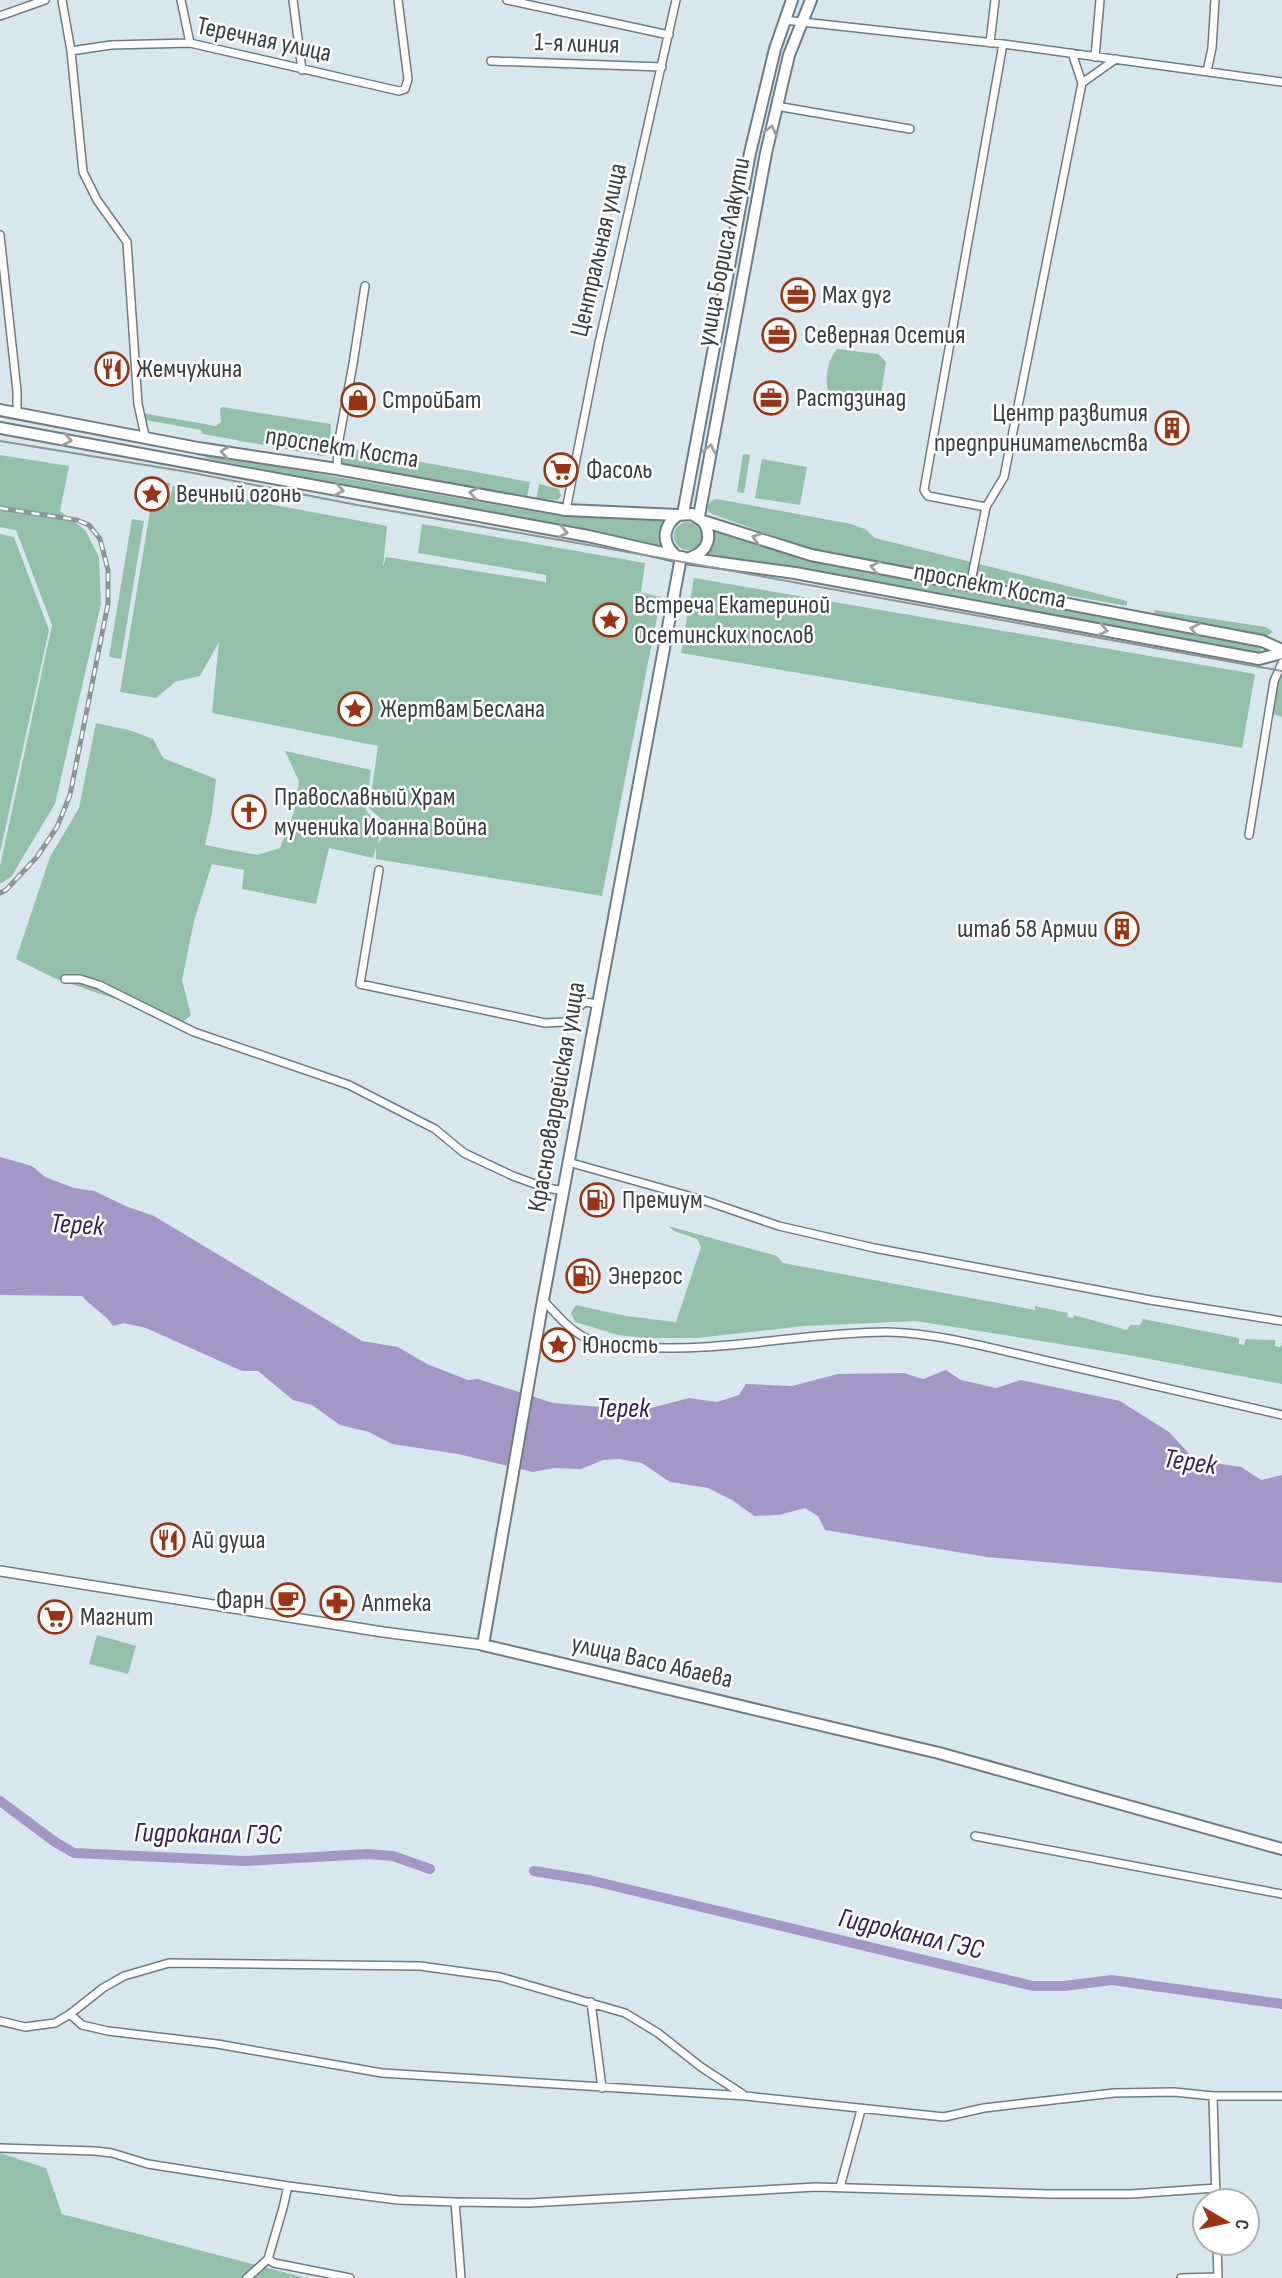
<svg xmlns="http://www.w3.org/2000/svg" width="1282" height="2278" viewBox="0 0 1282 2278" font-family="'Sofia Sans Condensed',sans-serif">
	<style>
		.green { fill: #93c0aa }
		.water { fill: #a397c5 }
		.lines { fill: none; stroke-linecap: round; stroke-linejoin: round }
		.canal { stroke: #a397c5; stroke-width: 10 }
		.minor-casing { stroke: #6e7b82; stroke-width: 10 }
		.tertiary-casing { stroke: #6e7b82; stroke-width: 12 }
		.secondary-casing { stroke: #6e7b82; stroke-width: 14 }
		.primary-casing { stroke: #6e7b82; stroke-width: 14 }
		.minor { stroke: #fff; stroke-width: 7 }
		.tertiary { stroke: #fff; stroke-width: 9 }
		.secondary { stroke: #fff; stroke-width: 10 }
		.primary { stroke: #fff; stroke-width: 10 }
		.tram { stroke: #8a9499; stroke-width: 2 }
		.rail-casing { stroke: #8a9499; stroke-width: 5 }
		.rail { stroke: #fff; stroke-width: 2.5; stroke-dasharray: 8; stroke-linecap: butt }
		.oneway { stroke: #9c9ea0 }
		.labels { text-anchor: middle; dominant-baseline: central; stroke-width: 5; stroke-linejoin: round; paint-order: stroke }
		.street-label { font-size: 26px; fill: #383d40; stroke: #fff }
		.poi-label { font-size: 26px; fill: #383d40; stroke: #fff; text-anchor: start }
		.water-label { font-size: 28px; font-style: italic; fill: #352059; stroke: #fff }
	</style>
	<rect width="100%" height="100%" fill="#d8e7ee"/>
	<path class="green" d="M837,349L878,354L886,362L880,401L828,392C825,378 827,361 837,349Z
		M222,407L331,424L329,455L323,456L203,434L201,430L145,420L143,417L144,413L148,414L216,426L221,422L220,409Z
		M346,448L530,482L527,498L344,466L340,464L341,449Z
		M206,454L565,517L668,519L661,538L663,547L205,458Z
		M743,454L750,455L744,493L737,492Z
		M0,455L69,466L60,511L85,530L99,557L101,604L55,804L11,877L0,884V866L52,625L16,530L0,527Z
		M762,459L807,467L800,505L755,498Z
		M143,479L170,483L166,510L173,486L387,526L383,567L386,557L546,582V575L418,553L422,524L645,563L641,592L629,590L661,597L602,896L376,859V848L373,858L329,848L316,904L242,889L244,870L212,864L194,921L182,980L191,1015L183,1022L54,978L16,959L50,857L79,808L96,723L129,730L153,739L163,758L216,779L212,813L205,845L257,855L280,848L294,812L299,781L285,751L371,770L366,810L382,830L377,845L390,827L369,808L378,746L212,713L219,642L200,676L175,682L156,698L120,692L150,511L163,509L139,505Z
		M539,484L559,489L561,496L558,500L536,499Z
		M717,499L851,524L865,529L875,538L1127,601V606L813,550L712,514L708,511V505L712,500Z
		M132,519L144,521L121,659L109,657Z
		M674 536a14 14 0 1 1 28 0a14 14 0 1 1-28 0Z
		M711,528L797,556L1261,647L1260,655L797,568L706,554L713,543Z
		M0,534L14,537L49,630L0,853Z
		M694,578L1255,674L1242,748L681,653Z
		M1154,610L1266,627L1273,632L1267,636L1155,615Z
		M1282,670V717L1273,714L1276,684Z
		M668,1226L777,1256L783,1263L1035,1310V1306L1068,1313L1067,1317L1073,1318L1074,1315L1127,1330L1130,1325H1140L1143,1319L1239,1338V1344L1244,1345L1246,1339L1275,1340V1346L1280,1347L1282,1343V1384L1128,1355L916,1321L805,1326L698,1338H645L618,1335L575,1322L571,1313L576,1305L626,1316L676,1322L701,1247L697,1239L674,1231Z
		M97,1635L136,1646L128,1674L89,1664Z
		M0,2153L46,2168L62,2214L306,2278H0Z"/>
	<path class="water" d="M0,1157L32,1166L45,1177L74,1188L94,1191L128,1207L154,1216L362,1341L398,1347L427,1364L468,1380L478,1379L553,1403L625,1409L651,1408L689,1398L717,1402L739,1395L746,1384L792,1386L838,1374L904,1373L923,1379L946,1370L961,1380L996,1388L1021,1380L1120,1401L1169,1432L1195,1460L1241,1467L1261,1480L1282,1475V1583L987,1557L825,1530L818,1516L805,1508L779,1515L754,1516L732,1500L708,1488L670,1482L642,1463L619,1459L603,1460L581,1469L554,1468L533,1472L458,1454L392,1444L369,1432L340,1425L312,1405L293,1400L258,1371H242L146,1328L124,1323L113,1326C108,1316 90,1306 82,1296L0,1295Z"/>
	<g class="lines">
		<path class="canal" d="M0,1801L55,1842L74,1853L245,1861L367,1854L393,1856L430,1869
			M534,1871L589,1880L1033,1986H1064L1112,1980L1282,2004"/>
		<defs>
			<path id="minor" d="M62,0L71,51L83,172L97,200L127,242L138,404L145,436
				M181,0L190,43
				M293,0L302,70
				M507,0L669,35
				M0,16L45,0
				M784,20L1003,44L1282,82
				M990,43L995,0
				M71,51L111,45L190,43L399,91L405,89L408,79L398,0
				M1095,57L1100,0
				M491,61L662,67
				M1207,71L1212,48L1215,0
				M1082,83L1116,59
				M776,106L910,129
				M0,235L17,391V413
				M337,469L338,445L353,364L365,286
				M986,507L928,496L924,490L1003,44
				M566,510L599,343L676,0
				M970,586L986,507L1004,477L1082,83L1072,53
				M1249,835L1274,681L1282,663
				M379,870L360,984L545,1023L565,1022L572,1012L585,1002L597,1004
				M65,979H80L99,985L194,1032L349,1085L435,1129L464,1153L513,1176L543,1187L563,1191
				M568,1162L703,1200L779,1226L874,1248L1150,1300L1282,1321
				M543,1300C555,1313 567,1327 582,1336C598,1345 621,1346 639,1347C722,1353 804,1332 887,1332C938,1333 990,1348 1039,1359C1120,1377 1201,1396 1282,1415
				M975,1836L1282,1894
				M591,2002L602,2088
				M70,2014L82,2025L108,2031L217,2044L382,2073L746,2096L944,2117L984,2108L1114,2093L1174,2092L1213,2096H1282
				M0,2021L25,2027L55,2023L70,2014L103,1988L124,1976L169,1963L420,1966L500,1977L625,2013L658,2033L701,2067L744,2095
				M1213,2096L1216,2201
				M0,2148L95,2151L112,2153L148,2164L288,2186L398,2200L455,2202L529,2203L816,2187L1050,2194H1131L1216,2188
				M840,2187L861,2110
				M455,2202L461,2278
				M1217,2243L1218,2278
				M268,2259L274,2263L350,2278
				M247,2278L268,2259L283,2208L288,2186
				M1181,2278L1218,2277"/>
			<path id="tertiary" d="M0,1571L383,1632L483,1645"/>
			<path id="secondary" d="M681,557L543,1300L483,1645L939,1753L1282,1849"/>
			<path id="primary" d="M0,410L198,448L337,469L566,510L678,515
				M0,428L588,536L685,558L795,573L1259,659L1282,653
				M683,514L750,153L775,49L792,0
				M699,516L766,153L789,55L811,0
				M675,555C661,542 663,526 678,515L692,514L703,521L811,555L1262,641L1282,650
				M692,557C708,551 713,536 703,521"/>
		</defs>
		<use href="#minor" class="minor-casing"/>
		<use href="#tertiary" class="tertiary-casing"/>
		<use href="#secondary" class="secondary-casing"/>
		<use href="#primary" class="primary-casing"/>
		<use href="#minor" class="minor"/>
		<use href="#tertiary" class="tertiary"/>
		<use href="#secondary" class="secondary"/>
		<use href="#primary" class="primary"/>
		<path class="tram" d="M0,441L188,472L357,505L589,545L1282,671"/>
		<defs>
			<path id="rail" d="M0,508L77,520L89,525L100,539L108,570V604L70,795L57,827L37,857L6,890L0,893"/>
		</defs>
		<use href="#rail" class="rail-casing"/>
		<use href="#rail" class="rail"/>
	</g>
	<defs><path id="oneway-chevron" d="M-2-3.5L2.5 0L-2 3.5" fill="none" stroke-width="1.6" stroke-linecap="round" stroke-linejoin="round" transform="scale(1.75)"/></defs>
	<g class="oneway">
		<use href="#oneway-chevron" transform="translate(771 130) rotate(-77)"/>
		<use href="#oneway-chevron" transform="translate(67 440) rotate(10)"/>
		<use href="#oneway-chevron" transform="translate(710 449) rotate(-79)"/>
		<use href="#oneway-chevron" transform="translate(225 452) rotate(-171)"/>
		<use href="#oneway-chevron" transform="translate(339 490) rotate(10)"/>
		<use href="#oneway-chevron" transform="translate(474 493) rotate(-170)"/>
		<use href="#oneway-chevron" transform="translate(563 532) rotate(10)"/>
		<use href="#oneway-chevron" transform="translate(757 538) rotate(-162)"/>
		<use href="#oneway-chevron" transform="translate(875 567) rotate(-169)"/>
		<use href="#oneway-chevron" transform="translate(1195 629) rotate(-169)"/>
		<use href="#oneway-chevron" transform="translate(1103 630) rotate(11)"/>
	</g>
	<defs>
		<symbol id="office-ring" viewBox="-11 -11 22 22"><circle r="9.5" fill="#fff" stroke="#9b3412" stroke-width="1.5"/><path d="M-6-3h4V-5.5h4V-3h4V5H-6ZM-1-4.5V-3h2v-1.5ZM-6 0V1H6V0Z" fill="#9b3412"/></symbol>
		<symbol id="restaurant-ring" viewBox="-11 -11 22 22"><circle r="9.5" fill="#fff" stroke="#9b3412" stroke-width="1.5"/><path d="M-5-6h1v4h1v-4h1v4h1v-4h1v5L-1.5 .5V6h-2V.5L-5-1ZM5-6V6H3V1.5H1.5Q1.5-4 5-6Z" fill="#9b3412"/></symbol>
		<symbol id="shop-ring" viewBox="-11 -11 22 22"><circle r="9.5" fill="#fff" stroke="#9b3412" stroke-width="1.5"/><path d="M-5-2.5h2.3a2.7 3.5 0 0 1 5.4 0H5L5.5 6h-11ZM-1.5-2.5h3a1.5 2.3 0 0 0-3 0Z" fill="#9b3412"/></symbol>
		<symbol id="building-ring" viewBox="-11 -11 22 22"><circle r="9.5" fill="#fff" stroke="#9b3412" stroke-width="1.5"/><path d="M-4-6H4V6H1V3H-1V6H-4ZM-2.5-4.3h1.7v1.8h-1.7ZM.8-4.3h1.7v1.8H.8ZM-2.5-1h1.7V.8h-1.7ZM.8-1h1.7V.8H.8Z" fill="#9b3412"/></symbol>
		<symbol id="supermarket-ring" viewBox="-11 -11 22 22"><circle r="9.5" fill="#fff" stroke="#9b3412" stroke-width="1.5"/><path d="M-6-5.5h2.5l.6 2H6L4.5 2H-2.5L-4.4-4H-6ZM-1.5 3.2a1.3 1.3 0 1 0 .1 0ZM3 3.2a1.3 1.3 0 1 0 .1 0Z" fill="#9b3412"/></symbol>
		<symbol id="sight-ring" viewBox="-11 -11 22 22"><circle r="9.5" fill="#fff" stroke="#9b3412" stroke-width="1.5"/><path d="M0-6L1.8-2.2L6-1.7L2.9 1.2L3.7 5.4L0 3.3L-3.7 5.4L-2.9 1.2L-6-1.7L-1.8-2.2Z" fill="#9b3412"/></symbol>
		<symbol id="church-ring" viewBox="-11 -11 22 22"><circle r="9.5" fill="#fff" stroke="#9b3412" stroke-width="1.5"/><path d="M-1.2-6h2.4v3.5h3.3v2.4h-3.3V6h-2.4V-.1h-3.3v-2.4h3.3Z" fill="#9b3412"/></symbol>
		<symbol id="fuel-ring" viewBox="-11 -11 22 22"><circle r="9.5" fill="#fff" stroke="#9b3412" stroke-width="1.5"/><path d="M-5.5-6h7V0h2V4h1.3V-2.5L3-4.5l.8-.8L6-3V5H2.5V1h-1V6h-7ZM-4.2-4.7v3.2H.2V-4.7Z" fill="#9b3412"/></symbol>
		<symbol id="cafe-ring" viewBox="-11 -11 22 22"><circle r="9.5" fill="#fff" stroke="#9b3412" stroke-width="1.5"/><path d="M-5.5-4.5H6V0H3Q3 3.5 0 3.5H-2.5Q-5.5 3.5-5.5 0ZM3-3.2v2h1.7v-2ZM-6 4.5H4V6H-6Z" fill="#9b3412"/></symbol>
		<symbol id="pharmacy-ring" viewBox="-11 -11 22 22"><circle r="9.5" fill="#fff" stroke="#9b3412" stroke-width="1.5"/><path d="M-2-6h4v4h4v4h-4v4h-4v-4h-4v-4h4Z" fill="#9b3412"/></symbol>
	</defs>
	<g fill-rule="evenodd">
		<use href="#office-ring" x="779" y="276" width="38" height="38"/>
		<use href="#office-ring" x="760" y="316" width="38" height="38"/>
		<use href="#restaurant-ring" x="93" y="350" width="38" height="38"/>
		<use href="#office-ring" x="752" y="379" width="38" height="38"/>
		<use href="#shop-ring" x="339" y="381" width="38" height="38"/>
		<use href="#building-ring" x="1153" y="409" width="38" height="38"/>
		<use href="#supermarket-ring" x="542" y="451" width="38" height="38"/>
		<use href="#sight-ring" x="133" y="475" width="38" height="38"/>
		<use href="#sight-ring" x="591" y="601" width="38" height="38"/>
		<use href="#sight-ring" x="336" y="690" width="38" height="38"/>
		<use href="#church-ring" x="230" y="793" width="38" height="38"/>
		<use href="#building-ring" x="1103" y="910" width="38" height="38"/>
		<use href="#fuel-ring" x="578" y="1181" width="38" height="38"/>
		<use href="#fuel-ring" x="564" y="1257" width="38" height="38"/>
		<use href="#sight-ring" x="539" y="1326" width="38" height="38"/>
		<use href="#restaurant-ring" x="149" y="1521" width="38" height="38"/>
		<use href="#cafe-ring" x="269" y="1581" width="38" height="38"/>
		<use href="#pharmacy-ring" x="318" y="1584" width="38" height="38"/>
		<use href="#supermarket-ring" x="36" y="1598" width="38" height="38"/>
	</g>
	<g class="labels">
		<g class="street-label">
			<text transform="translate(264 40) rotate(12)">Теречная улица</text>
			<text transform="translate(577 44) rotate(2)">1-я линия</text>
			<text transform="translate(599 250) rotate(-77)">Центральная улица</text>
			<text transform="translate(724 252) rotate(-79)">улица Бориса Лакути</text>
			<text transform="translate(342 448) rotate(9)">проспект Коста</text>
			<text transform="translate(990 586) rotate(11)">проспект Коста</text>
			<text transform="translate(557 1097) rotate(-80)">Красногвардейская улица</text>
			<text transform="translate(652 1662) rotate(13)">улица Васо Абаева</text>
		</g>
		<g class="poi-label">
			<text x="822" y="295">Мах дуг</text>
			<text x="804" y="335">Северная Осетия</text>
			<text x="136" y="369">Жемчужина</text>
			<text x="796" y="398">Растдзинад</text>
			<text x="382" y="400">СтройБат</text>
			<text x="1148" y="413" text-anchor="end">Центр развития<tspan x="1148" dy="30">предпринимательства</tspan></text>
			<text x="586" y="470">Фасоль</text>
			<text x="176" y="494">Вечный огонь</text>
			<text x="634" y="605">Встреча Екатериной<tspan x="634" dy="30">Осетинских послов</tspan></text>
			<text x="380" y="709">Жертвам Беслана</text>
			<text x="274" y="797">Православный Храм<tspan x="274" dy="30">мученика Иоанна Война</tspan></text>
			<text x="1098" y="929" text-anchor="end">штаб 58 Армии</text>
			<text x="622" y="1200">Премиум</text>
			<text x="608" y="1276">Энергос</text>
			<text x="582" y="1345">Юность</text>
			<text x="192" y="1540">Ай душа</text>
			<text x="264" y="1600" text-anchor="end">Фарн</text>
			<text x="362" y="1603">Аптека</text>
			<text x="80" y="1617">Магнит</text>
		</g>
		<g class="water-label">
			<text transform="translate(77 1225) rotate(4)">Терек</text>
			<text x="623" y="1408">Терек</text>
			<text transform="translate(1190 1462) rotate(8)">Терек</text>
			<text transform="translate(208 1834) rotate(1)">Гидроканал ГЭС</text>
			<text transform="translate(911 1934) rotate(13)">Гидроканал ГЭС</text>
		</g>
	</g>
	<g transform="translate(1226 2222) rotate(99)"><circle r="33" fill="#ffffff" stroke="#afb1b3" stroke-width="2"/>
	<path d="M0-5L12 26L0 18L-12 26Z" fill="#9b3412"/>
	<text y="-10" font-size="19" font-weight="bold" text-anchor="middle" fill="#383d40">С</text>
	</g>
</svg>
